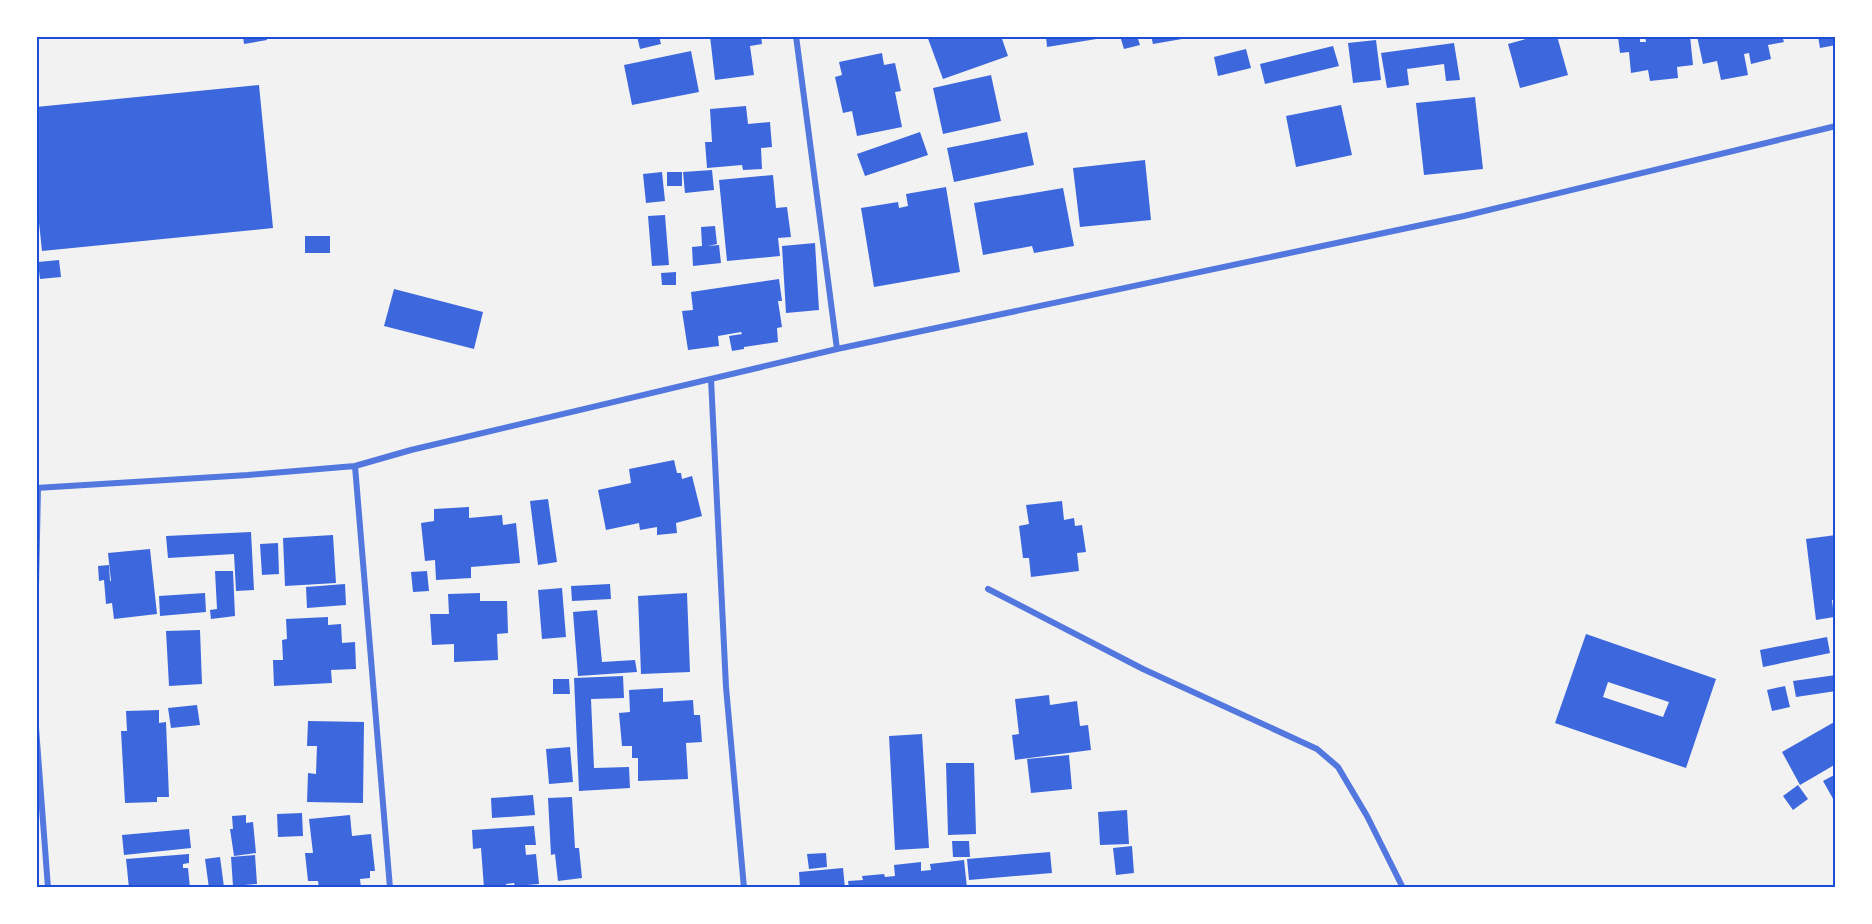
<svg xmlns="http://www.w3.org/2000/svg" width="1872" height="924" viewBox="0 0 1872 924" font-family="'Space Grotesk',sans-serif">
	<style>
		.building { fill: #3d67dc; fill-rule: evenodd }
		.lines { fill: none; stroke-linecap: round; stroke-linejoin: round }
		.minor { stroke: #5277de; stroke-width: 6 }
		.neatline { fill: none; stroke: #1d4ed8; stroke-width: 2 }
	</style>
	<rect width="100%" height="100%" fill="#f2f2f2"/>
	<path class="building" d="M243,36H266L267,40L244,44Z
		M637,36H659L661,44L640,49Z
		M710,36H761L762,44L750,46L754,75L715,80Z
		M927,36H1001L1008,56L943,79Z
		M1046,36H1109V37L1047,47Z
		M1120,36H1137L1140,45L1124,49Z
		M1151,36H1182V39L1153,44Z
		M1537,36H1557L1568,75L1520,88L1508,44Z
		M1623,36H1640V42H1646L1645,36H1690L1693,65L1677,67L1678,78L1650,81L1648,70L1631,73L1629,52L1620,53L1618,37Z
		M1697,36H1782L1784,42L1768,45L1771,59L1751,64L1749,53L1744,54L1748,75L1721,80L1717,61L1703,64Z
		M1818,36H1836V45L1820,48Z
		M1376,40L1381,80L1353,83L1348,43Z
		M1454,43L1460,80L1446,81L1444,64L1407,69L1409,85L1387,88L1381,53Z
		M1333,46L1339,66L1265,84L1260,64Z
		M1246,49L1251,68L1218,76L1214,57Z
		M691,51L699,92L632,105L624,65Z
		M882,53L884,65L895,63L901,91L895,92L902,127L857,136L852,111L843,113L835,77L842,75L839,62Z
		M991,75L1001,121L943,134L933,88Z
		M259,85L273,228L42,251L36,194V107Z
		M1475,97L1483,169L1424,175L1416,103Z
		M1341,105L1352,155L1296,167L1286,116Z
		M746,106L748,124L770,122L772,147L761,148L762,169L743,170L742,165L707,168L705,142H712L710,109Z
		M920,132L928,155L865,176L857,154Z
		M1027,132L1034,165L954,182L947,148Z
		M1145,160L1151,220L1080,227L1073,168Z
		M712,170L714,190L685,193L683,172Z
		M662,172L665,201L646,203L643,174Z
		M667,172H682V186H667Z
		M773,175L776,208L787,207L791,237L778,238L780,256L727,261L719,180Z
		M946,187L960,272L874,287L861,208L898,202L899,208L908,206L906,194Z
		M1063,188L1074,246L1034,253L1032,246L983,255L974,203Z
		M665,215L669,265L652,266L648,216Z
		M715,226L717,244L708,246L719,245L721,263L693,266L692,247L702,246L701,227Z
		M305,236H330V253H305Z
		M815,243L819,310L786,313L782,246Z
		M59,260L61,277L40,279L38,262Z
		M676,272V285H662L661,273Z
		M779,279L782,301H778L782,327L777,328L778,342L744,347V349L732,351L729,336L742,334L741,332L718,336L719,346L688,350L682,311L693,310L691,292Z
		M394,289L483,312L474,349L384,326Z
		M674,460L677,473H681L682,479L692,476L702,516L676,523L677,533L657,535V527L640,530L639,523L606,530L598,490L631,483L629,469Z
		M548,499L557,562L538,565L530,501Z
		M1062,501L1064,520L1074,518L1075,526L1082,525L1086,552L1077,553L1079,571L1031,577L1029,558H1023L1019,526L1029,524L1026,505Z
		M469,507V518L502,515L503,525L516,523L520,563L471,567V578L436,580L435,560L425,561L421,523L434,521V509Z
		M251,532L254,590L236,591L234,554L168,558L166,536Z
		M333,535L336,583L285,586L283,538Z
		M1836,535V599L1832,600L1834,617L1816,620L1806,539Z
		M278,543L279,574L262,575L260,544Z
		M150,549L157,614L114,619L112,603L106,604L104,580L99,581L98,566L109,565L110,581H111L108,553Z
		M215,571H233L235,616L211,619L210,610L217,609Z
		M427,571L429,591L413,592L411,572Z
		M345,584L346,605L307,608L306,587Z
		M610,584L611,599L572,601L571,586Z
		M562,588L566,637L542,639L538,590Z
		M205,593L206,612L160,616L159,596Z
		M480,593V601H507L508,633L497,634L498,660L454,662V644L432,645L430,614H449L448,594Z
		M687,593L690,672L641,674L638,596Z
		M597,610L602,662L635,660L637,672L578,676L573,612Z
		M328,617V625L341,624L342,643L355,642L356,669L331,670L332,683L274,686L273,660H283L282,640L287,639L286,619Z
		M200,630L202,684L169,686L166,631Z
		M1586,634L1716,679L1686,768L1555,723ZM1608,682L1669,702L1663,717L1603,697Z
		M1827,637L1830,653L1763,667L1760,650Z
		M1836,675V691L1796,697L1793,681Z
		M623,676L624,698L591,699L594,768L629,767L630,788L579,791L574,678Z
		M553,679H569L570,694H553Z
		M1785,686L1790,707L1772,711L1767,690Z
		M663,688V702L693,700L694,715H700L702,742L686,743L688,779L638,781V758H632V746H622L619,713L630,712L629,690Z
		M1049,695L1050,705L1077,701L1080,726L1088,725L1091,750L1015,760L1012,735L1019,734L1015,699Z
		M197,705L200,725L171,728L168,708Z
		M159,710V723L166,722L169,797H157V802L125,803L121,731H127L126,711Z
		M308,721L364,722L363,803L307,802L308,773L316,774L317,746H307Z
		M1836,721V764L1800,785L1782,752Z
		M922,734L929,848L895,850L889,736Z
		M570,747L573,782L549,784L546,749Z
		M1069,755L1072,789L1031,793L1027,759Z
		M946,763H974L976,834L948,835Z
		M1836,774V804L1823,781Z
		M1798,785L1808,799L1793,810L1783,796Z
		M533,795L535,815L492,818L491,798Z
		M572,797L575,848H579L582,878L558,881L555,854L551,855L548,798Z
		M1127,810L1129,844L1100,845L1098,812Z
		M302,813L303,836L278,837L277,814Z
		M246,815V823L253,822L256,853L234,856L230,829H233L232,816Z
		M350,815L352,836L371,834L375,871H370V878L360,879L361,888H319L318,881H308L305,853H313L309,819Z
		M534,826L536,845H525L526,855L536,854L539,884L515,886L514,883L506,884V887L484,888L481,848L473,849L472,830Z
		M189,829L191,848L124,855L122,835Z
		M952,841H969L970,857H953Z
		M1132,846L1134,873L1116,875L1113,848Z
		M1050,852L1052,873L969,880L967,859Z
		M826,853L827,867L809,869L807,854Z
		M189,854V863L183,864V868H188L190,888H129L126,859Z
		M255,855L257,884L233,886L231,857Z
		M220,857L224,887L209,888L205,859Z
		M964,860L967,888H849L848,881L863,880L862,876L884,874L885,877L895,876L894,865L921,862V871L931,870L930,864Z
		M843,868L845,888H800L799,872Z"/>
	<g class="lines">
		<path class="minor" d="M796,36L837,349
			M711,379L726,687L744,888
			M355,466L390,888
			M36,486L38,488L36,585
			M36,488L248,475L355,466L411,450L837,349L1464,216L1836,126
			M988,589L1143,669L1317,749L1338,767L1367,816L1403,888
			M36,728L48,888"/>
	</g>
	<rect width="1872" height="924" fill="none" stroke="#ffffff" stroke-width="75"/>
	<rect x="38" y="38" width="1796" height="848" class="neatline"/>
</svg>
